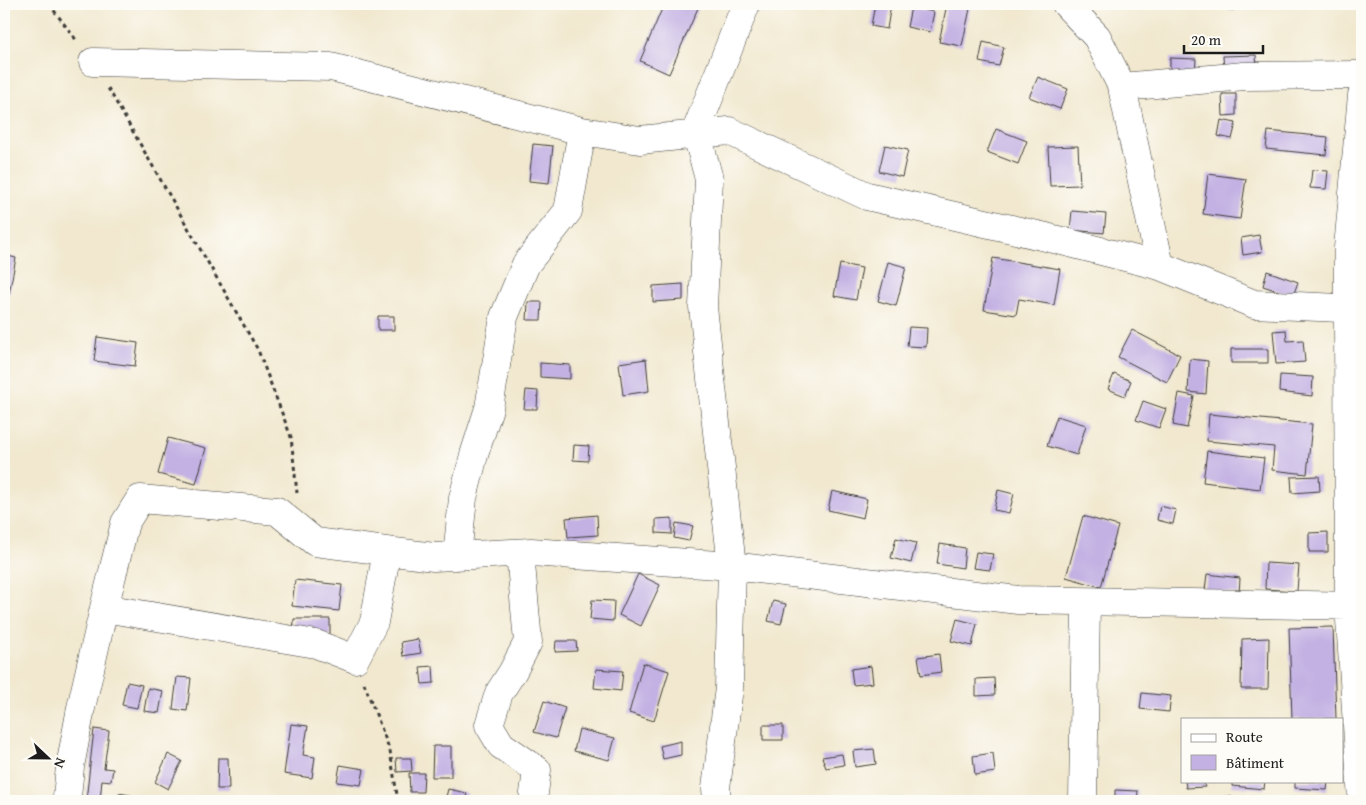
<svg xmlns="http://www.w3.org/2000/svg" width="1366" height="805" viewBox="0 0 1366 805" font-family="'Gentium Book Plus',serif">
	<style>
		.building { fill: #c3b1e3 }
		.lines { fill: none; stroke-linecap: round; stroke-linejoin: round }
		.minor-casing { stroke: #3c3b37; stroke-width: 29 }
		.path { stroke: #3c3b37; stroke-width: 3; stroke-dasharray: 4 4; stroke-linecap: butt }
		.minor { stroke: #fff; stroke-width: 28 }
	</style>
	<rect width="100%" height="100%" fill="#fdfcf7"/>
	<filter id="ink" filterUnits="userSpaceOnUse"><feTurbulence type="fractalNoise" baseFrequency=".02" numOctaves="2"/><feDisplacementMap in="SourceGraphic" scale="10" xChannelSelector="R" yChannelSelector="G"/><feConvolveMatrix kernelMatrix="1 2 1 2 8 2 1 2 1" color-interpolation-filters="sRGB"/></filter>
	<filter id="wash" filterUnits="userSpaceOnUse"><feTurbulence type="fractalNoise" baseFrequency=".0096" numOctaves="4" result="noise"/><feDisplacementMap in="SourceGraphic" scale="20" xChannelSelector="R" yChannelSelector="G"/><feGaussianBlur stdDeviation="1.12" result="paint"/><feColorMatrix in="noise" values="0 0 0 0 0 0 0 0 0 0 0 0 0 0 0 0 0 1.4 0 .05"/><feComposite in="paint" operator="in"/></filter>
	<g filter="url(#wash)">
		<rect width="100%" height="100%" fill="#f1e8cf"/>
		<g id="blocks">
			<path class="building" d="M664,4H688L698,8L669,74L640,61Z
				M875,4H891L887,29L871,26Z
				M947,4H971L962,46L939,42Z
				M1214,4H1235L1234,10L1213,8Z
				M911,7L934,12L930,32L907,27Z
				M983,42L1004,47L999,66L979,62Z
				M1256,55L1257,71L1224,72L1223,56Z
				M1170,58L1196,59L1195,74H1170Z
				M1038,77L1068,89L1060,109L1029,97Z
				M1222,94H1236V115L1223,116Z
				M1221,120L1236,123L1232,139L1218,136Z
				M996,129L1027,141L1018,164L987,152Z
				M1268,131L1328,137L1326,155L1266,149Z
				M533,144L553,146L549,183L529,181Z
				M885,145L908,150L902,177L879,171Z
				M1078,146L1080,185L1050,186L1048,147Z
				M1312,170L1328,171L1326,189L1310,188Z
				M1208,174L1246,179L1240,219L1203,214Z
				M1072,211L1106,214L1104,233L1070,230Z
				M1259,235L1262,252L1243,255L1241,238Z
				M4,255L16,258L9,294L4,293Z
				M993,258L1060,269L1054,305L1019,299L1016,315L984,310Z
				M888,262L906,267L896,306L878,301Z
				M840,264L862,268L856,300L834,296Z
				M1267,271L1298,282L1293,296L1263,286Z
				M683,284V300L653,302V286Z
				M528,302H542L541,320H527Z
				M378,316H394V330H378Z
				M909,327L927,328L926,347L907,346Z
				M1132,330L1180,355L1167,382L1118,357Z
				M1286,330L1287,341L1303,340L1305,362L1276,364L1273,331Z
				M97,337L138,343L135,366L94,361Z
				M1231,349H1268V363H1231Z
				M646,359L649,391L623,395L619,363Z
				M1190,359L1208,361L1206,394L1188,392Z
				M540,363L570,365V379L540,377Z
				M1114,374L1131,381L1125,396L1108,389Z
				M1280,375L1313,377L1312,396L1279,392Z
				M526,390L538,391L537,409H524Z
				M1179,393L1194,396L1187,428L1173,425Z
				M1143,401L1166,409L1159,428L1136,420Z
				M1209,414L1312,424L1307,474L1272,470L1274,447L1207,441Z
				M1057,416L1086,425L1077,455L1047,446Z
				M168,438L206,448L196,484L158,474Z
				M574,445L589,446L588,461L573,460Z
				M1207,451L1264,458L1260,489L1203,482Z
				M1319,476L1320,491L1292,493L1291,477Z
				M998,490L1014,494L1009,513L994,510Z
				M832,491L867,499L863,518L828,510Z
				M1160,506L1176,510L1173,524L1157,520Z
				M597,515L598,535L568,537L566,518Z
				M1083,516L1118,526L1101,587L1066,577Z
				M672,518V534L656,533V519Z
				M676,523L693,526L689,541L674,538Z
				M1328,532V552H1309V533Z
				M896,538L916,543L911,563L891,558Z
				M940,544L965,548L963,568L937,564Z
				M976,552L993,554L990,570L973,568Z
				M1266,563L1299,565L1297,591L1265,589Z
				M638,574L660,585L641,626L619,615Z
				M1207,574L1240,578L1239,594L1205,590Z
				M295,580L342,585L339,611L292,606Z
				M592,600L614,601L613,621L590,619Z
				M773,601L786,604L781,624L768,621Z
				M294,619H330V635H293Z
				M957,619L977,624L972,646L951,641Z
				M1333,627L1336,719H1292L1289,628Z
				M1269,638L1268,689H1241L1242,639Z
				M418,639L421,653L403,656L401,642Z
				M556,641H576L577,651L555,652Z
				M939,654L941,672L921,675L918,657Z
				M643,663L669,671L654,721L629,713Z
				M433,666L434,683L422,684L420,667Z
				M871,666L873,683L853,685L851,669Z
				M596,669L623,671L621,691L594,688Z
				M177,677L191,678L187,711L173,709Z
				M994,678L995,695L976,696V679Z
				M127,682L142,685L137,708L122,705Z
				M148,688L163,691L159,713L144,711Z
				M1142,693L1171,696L1169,712L1140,709Z
				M544,701L565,708L556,738L534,732Z
				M291,724L308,726L303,755L315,757L312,778L284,774Z
				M763,725H783V740H763Z
				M94,729L109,731L104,768L113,769L111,781L102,780L100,801H86Z
				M579,729L615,738L609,760L574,751Z
				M681,741V755L663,759L660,746Z
				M433,746H451V777H432Z
				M874,749L876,764L855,767L853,751Z
				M993,753L995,772L975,775L973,756Z
				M168,754L182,761L168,789L155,782Z
				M842,754L844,765L826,768L822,757Z
				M218,758H228L229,789H217Z
				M396,758H411L412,771L397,772Z
				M340,765L364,769L361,785L337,782Z
				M409,773H424L423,792H410Z
				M1185,781H1204L1205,787L1186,788Z
				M1232,781H1265L1264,789L1232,786Z
				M1295,781H1328L1327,790L1295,788Z
				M448,789L467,793L465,801H445Z
				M1115,790L1138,791L1137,801H1115Z
				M119,793L135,796L133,801H117Z
				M1231,796V801H1217V797Z"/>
		</g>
	</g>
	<g filter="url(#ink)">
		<use href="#blocks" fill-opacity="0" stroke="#3c3b37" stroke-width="1"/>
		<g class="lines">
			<defs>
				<path id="minor" d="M1066,4L1097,37L1122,87L1160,266L1254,304L1362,309
					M93,62L331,67L582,131L640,140L729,131L867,196L1046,237L1160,266
					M1122,87L1244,76L1362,75
					M1362,95L1348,248V309L1349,605L1362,800
					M520,553L528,642L513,671L499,693L489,725L501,745L537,770L533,801
					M457,556L463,498L474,455L489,408L504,317L526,264L568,211L582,131
					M104,608L316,644L355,659L374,622L387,551
					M67,801V797L70,767L81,708L104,608L125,523L140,499L277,511L315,542L434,557L531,552L732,566L1018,600L1362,606
					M717,801L716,788L729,688L732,566L703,307L709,179L696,131L746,4
					M1083,801L1086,602"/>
			</defs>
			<use href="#minor" class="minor-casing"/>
			<path class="path" d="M49,4L77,41
				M108,88L258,350L291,437L297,493
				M364,683L390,751L398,801"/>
			<use href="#minor" class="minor"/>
		</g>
	</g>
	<rect width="1366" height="805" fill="none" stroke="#fdfcf7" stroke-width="20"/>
	<rect x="1181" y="718" width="162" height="65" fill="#fdfcf7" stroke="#a3a29f"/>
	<rect x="1191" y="734" width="25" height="8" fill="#ffffff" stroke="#a3a29f"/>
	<text x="1226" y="742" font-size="15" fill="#1c1c1c">Route</text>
	<rect x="1191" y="755" width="25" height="15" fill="#c3b1e3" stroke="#a3a29f"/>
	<text x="1226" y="768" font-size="15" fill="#1c1c1c">Bâtiment</text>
	<g transform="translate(48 758) rotate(112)" stroke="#fdfcf7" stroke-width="4" paint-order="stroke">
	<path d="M0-4L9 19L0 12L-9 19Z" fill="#1c1c1c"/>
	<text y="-8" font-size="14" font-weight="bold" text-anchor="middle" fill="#1c1c1c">N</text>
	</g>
	<path d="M1184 45v8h79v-8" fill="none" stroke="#1c1c1c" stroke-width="2.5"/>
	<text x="1191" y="45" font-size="15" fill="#1c1c1c" stroke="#fdfcf7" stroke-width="4" paint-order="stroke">20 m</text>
</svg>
